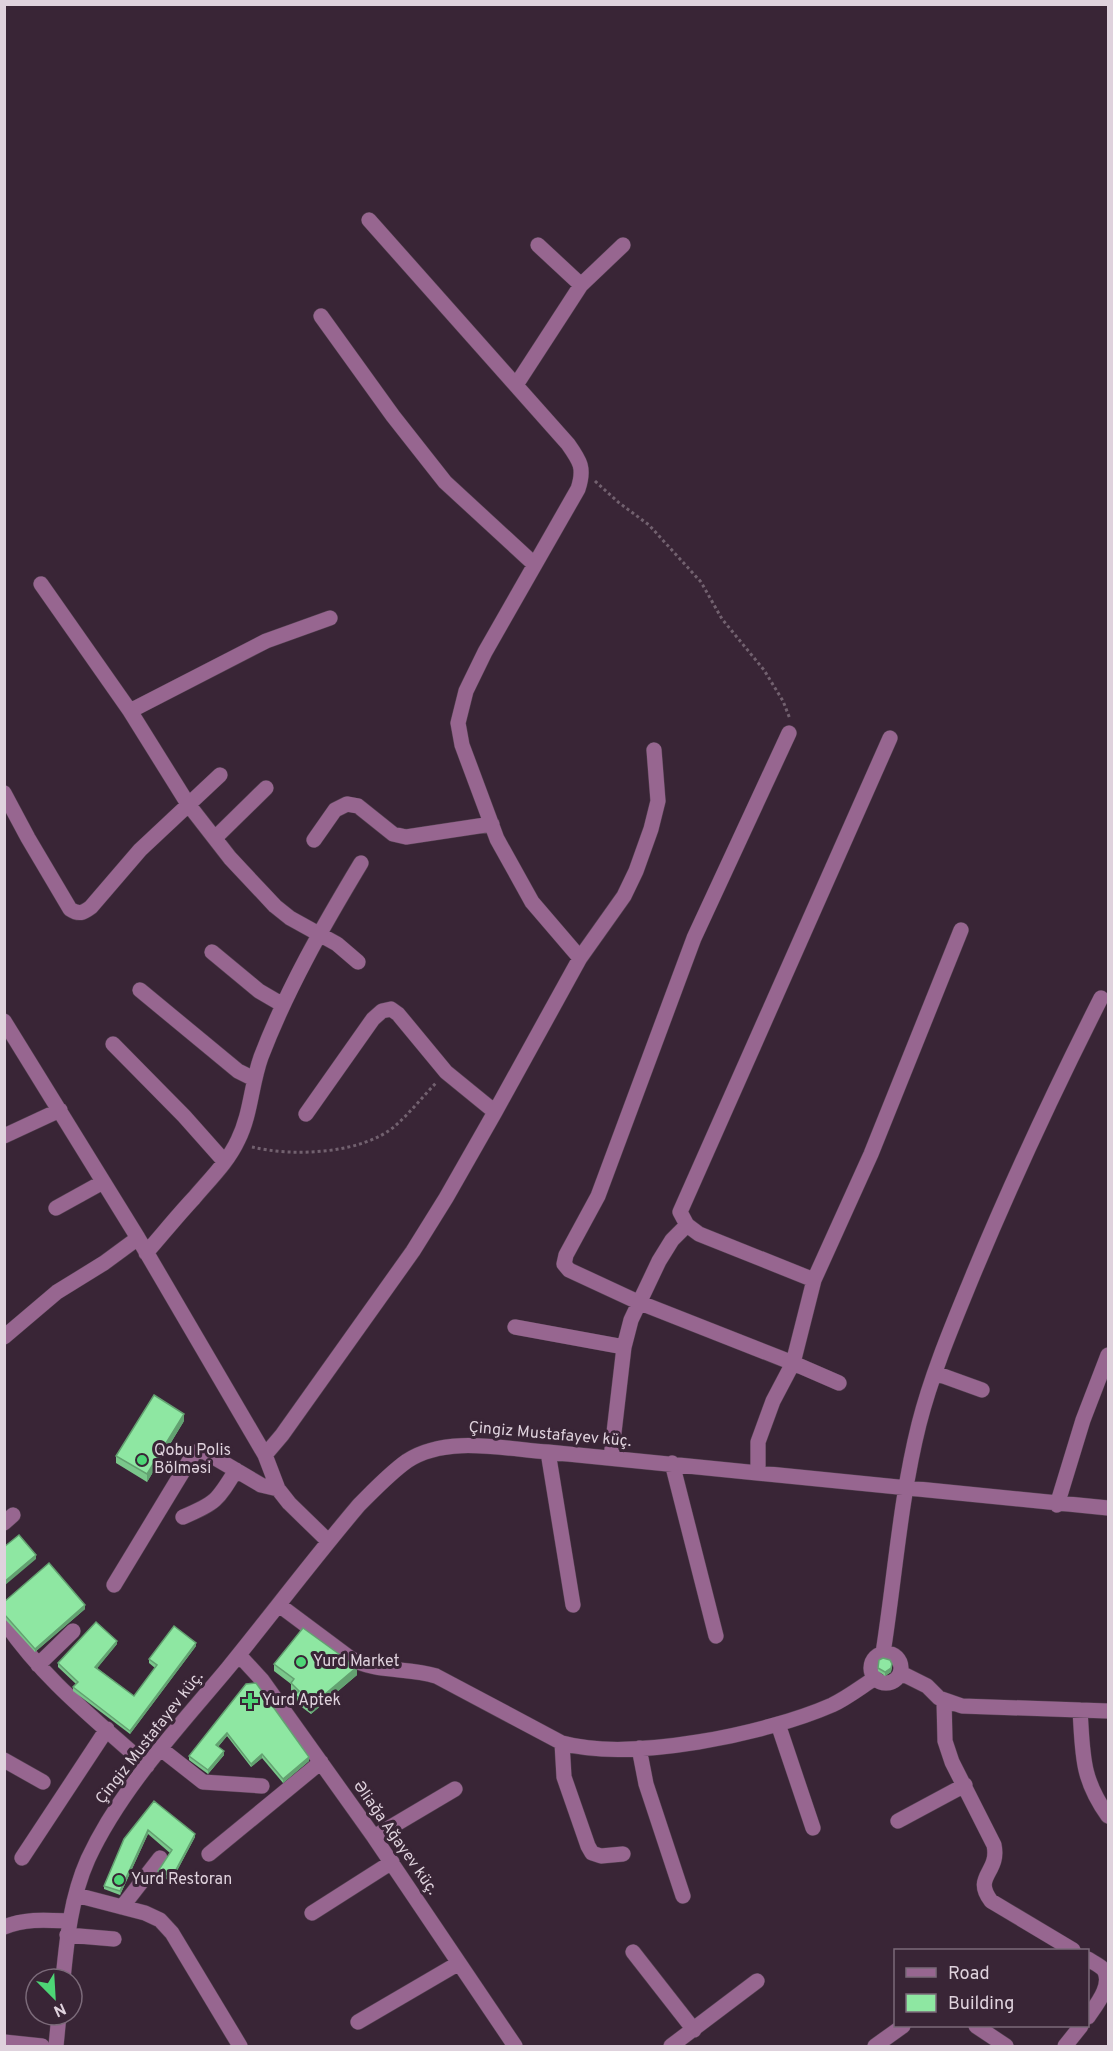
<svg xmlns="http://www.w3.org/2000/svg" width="1113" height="2051" viewBox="0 0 1113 2051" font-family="Overpass,sans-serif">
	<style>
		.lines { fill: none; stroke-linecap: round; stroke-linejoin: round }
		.minor-casing { stroke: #544151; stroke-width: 16 }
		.path { stroke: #72616f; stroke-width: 3; stroke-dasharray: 3 3; stroke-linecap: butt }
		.minor { stroke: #976690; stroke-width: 15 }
		.wall { fill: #7ac78b }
		.shaded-wall { fill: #63a271 }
		.building { fill: #8ee7a2; stroke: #63a271; stroke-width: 1.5 }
		.poi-dot { fill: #4dd676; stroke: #392536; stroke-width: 2 }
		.labels { text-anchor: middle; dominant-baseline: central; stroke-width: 6; stroke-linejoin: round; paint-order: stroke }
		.street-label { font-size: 16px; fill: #dfd2dd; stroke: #392536 }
		.poi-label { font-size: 16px; fill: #dfd2dd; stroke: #392536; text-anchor: start }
	</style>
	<rect width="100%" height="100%" fill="#392536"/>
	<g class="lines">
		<defs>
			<path id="minor" d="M369,220L568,444C580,461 585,468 578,489L485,652L466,691L458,723L462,745L497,839L532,902L580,958
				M538,245L581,285
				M321,316L393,416L445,482L534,564
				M516,385L581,285L623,245
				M41,584L130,711L188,804L230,858L275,906L290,918L337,944L358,962
				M130,711L266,641L330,618
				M789,733L694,938L598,1196L566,1255L564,1264L569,1270L638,1302L793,1363L839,1383
				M4,793L28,838L70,909C79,915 83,913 91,907L140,850L220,775
				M215,838L266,788
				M314,840L335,810L347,804L358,806L393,834L406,837L492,824
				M212,952L259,991L283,1005
				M140,990L238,1071L254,1079
				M4,1021L138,1238L265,1455L278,1489L289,1503L328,1541
				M113,1044L184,1116L224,1161
				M306,1114L373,1019L382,1011L391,1009L398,1014L446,1072L495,1112
				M4,1136L60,1110
				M56,1208L103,1182
				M687,1225L699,1234L814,1280
				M146,1253C162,1235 177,1216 194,1198C209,1180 228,1162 238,1140C251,1114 251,1085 261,1057C287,989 323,926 361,863
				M515,1327L624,1347
				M4,1337L57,1292L104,1263L138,1238
				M935,1373L982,1390
				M548,1452L573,1605
				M265,1455L282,1435L413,1251L446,1198L495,1112L580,958L624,896L636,871L651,829L658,801L654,750
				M611,1458L624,1347L631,1320L659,1261L672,1240L687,1225L680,1212L890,738
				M672,1463L716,1636
				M758,1472V1442L773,1401L793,1363L814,1280L871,1154L961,930
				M1057,1505L1083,1420L1108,1355
				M183,1517C216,1503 217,1501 236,1470
				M4,1523L13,1515
				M114,1585L194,1453L199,1451L205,1452L261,1485L278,1489
				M279,1605L350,1658C376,1673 407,1667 436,1676L562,1743C631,1762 766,1734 832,1705C847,1698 861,1687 875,1678
				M4,1621C44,1680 95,1719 147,1766
				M883,1653C895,1577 900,1500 919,1424C932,1373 953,1324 973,1275C1012,1181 1055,1089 1101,998
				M871 1668a15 15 0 1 1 30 0a15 15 0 1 1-30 0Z
				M239,1655L262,1680L374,1837L515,2046
				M38,1665L73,1631
				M901,1673L927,1686L939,1698L962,1706L1108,1711
				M944,1700L945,1741L952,1762L994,1845C1000,1873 972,1876 991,1901L1073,1950
				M1080,1710C1083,1755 1081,1778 1108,1816
				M778,1724L813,1828
				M562,1743L564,1777L588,1846L592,1853L601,1856L623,1854
				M639,1748L646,1784L683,1896
				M161,1749L203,1782L262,1786
				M4,1760L43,1782
				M898,1821L965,1785
				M374,1837L455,1789
				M209,1854L321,1762
				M22,1858L107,1729
				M76,1895L145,1913L160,1920L172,1933L240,2046
				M122,1907L160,1858
				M312,1913L392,1862
				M4,1927C26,1918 47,1920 70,1921
				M67,1935L114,1939
				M633,1952L694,2030
				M1088,1959C1092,1962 1100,1965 1104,1970C1113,1985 1096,2005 1088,2017
				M63,1979C67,1938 71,1897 88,1859C121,1788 178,1728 228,1668C272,1614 314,1558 359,1505C374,1490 390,1473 407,1461C446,1435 505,1449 548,1452L1108,1508
				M358,2022L459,1963
				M976,2026L1006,2046
				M4,2042L42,2046
				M56,2046L59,2015
				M671,2046L757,1981
				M875,2046L903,2026
				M1065,2046L1081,2026"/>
		</defs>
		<use href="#minor" class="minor-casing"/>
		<path class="path" d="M595,481L618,502L649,525L701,582L722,619L764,670L783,701L790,719
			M252,1147C293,1157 362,1154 395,1126C410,1113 423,1096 437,1082"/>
		<use href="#minor" class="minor"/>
	</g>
	<path class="wall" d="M184,1421L147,1482L116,1463V1456Z
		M4,1602L85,1609L35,1652L4,1618Z
		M117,1644L97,1668L134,1696L155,1668L149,1663V1659L196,1646L130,1734L73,1691V1687L76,1684L58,1667V1663Z
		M274,1664L357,1675L311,1714L295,1702V1695L291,1691V1684L274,1671Z
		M892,1667L891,1672L885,1676L878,1671V1668Z
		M246,1684L309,1761L283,1783L262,1758L251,1767L227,1736L218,1747L224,1755L208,1774L189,1760V1756Z
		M154,1801L195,1837L171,1882L158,1874V1871L170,1853L148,1834L120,1895L104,1889V1886Z"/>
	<path class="shaded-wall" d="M184,1414V1421L147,1482V1474Z
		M36,1555V1559L4,1586V1582Z
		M85,1605V1609L35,1652V1649Z
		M117,1641V1644L95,1671V1667Z
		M196,1643V1646L130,1734V1731Z
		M892,1664L891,1672L885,1676V1672Z
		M357,1667V1675L311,1714V1706Z
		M227,1733V1736L216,1749V1745Z
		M224,1751V1755L208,1774V1770Z
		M262,1754V1758L251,1767V1764Z
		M309,1757V1761L283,1783V1779Z
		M148,1830V1834L120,1895V1891Z
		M195,1834V1837L171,1882V1879Z"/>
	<path class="building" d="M154,1395L184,1414L147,1474L116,1456Z
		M19,1535L36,1555L4,1582V1547Z
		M49,1563L85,1605L35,1649L4,1614V1602Z
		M96,1622L117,1641L95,1667L134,1696L157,1665L149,1659L174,1626L196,1643L130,1731L73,1687L78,1682L58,1663Z
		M303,1628L357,1667L311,1706L295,1695L299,1691L291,1683L294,1679L274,1664Z
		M883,1658L890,1660L892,1664L891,1668L885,1672L878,1668L879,1660Z
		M256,1683L309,1757L283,1779L262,1754L251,1764L227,1733L216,1745L224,1751L208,1770L189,1756L246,1684Z
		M154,1801L195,1834L171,1879L158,1871L172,1850L148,1830L120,1891L104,1886L124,1839Z"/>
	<g class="poi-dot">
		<circle cx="142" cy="1460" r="6"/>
		<circle cx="301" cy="1662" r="6"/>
		<path d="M247 1692h6v6h6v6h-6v6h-6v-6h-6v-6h6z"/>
		<circle cx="119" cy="1880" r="6"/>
	</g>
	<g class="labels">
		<g class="street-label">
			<text transform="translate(550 1435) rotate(5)">Çingiz Mustafayev küç.</text>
			<text transform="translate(150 1738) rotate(-52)">Çingiz Mustafayev küç.</text>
			<text transform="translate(395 1838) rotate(55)">Əliağa Ağayev küç.</text>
		</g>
		<g class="poi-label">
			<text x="154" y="1451">Qobu Polis<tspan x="154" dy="18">Bölməsi</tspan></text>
			<text x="313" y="1662">Yurd Market</text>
			<text x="262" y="1701">Yurd Aptek</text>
			<text x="131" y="1880">Yurd Restoran</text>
		</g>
	</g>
	<rect width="1113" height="2051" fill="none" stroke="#dfd2dd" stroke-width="12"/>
	<rect x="894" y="1949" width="195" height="78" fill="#392536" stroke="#7b6a79" stroke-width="1.5"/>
	<rect x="906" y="1968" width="30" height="9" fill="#976690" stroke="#7b6a79" stroke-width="1.5"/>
	<text x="948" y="1979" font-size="18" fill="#dfd2dd">Road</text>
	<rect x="906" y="1994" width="30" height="18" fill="#8ee7a2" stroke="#7b6a79" stroke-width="1.5"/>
	<text x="948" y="2009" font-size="18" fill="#dfd2dd">Building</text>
	<g transform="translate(54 1997) rotate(156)"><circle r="28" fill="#392536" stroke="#7b6a79" stroke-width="1.5"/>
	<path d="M0-4.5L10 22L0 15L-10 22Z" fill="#4dd676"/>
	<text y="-9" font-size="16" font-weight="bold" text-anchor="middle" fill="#dfd2dd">N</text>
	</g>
</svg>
